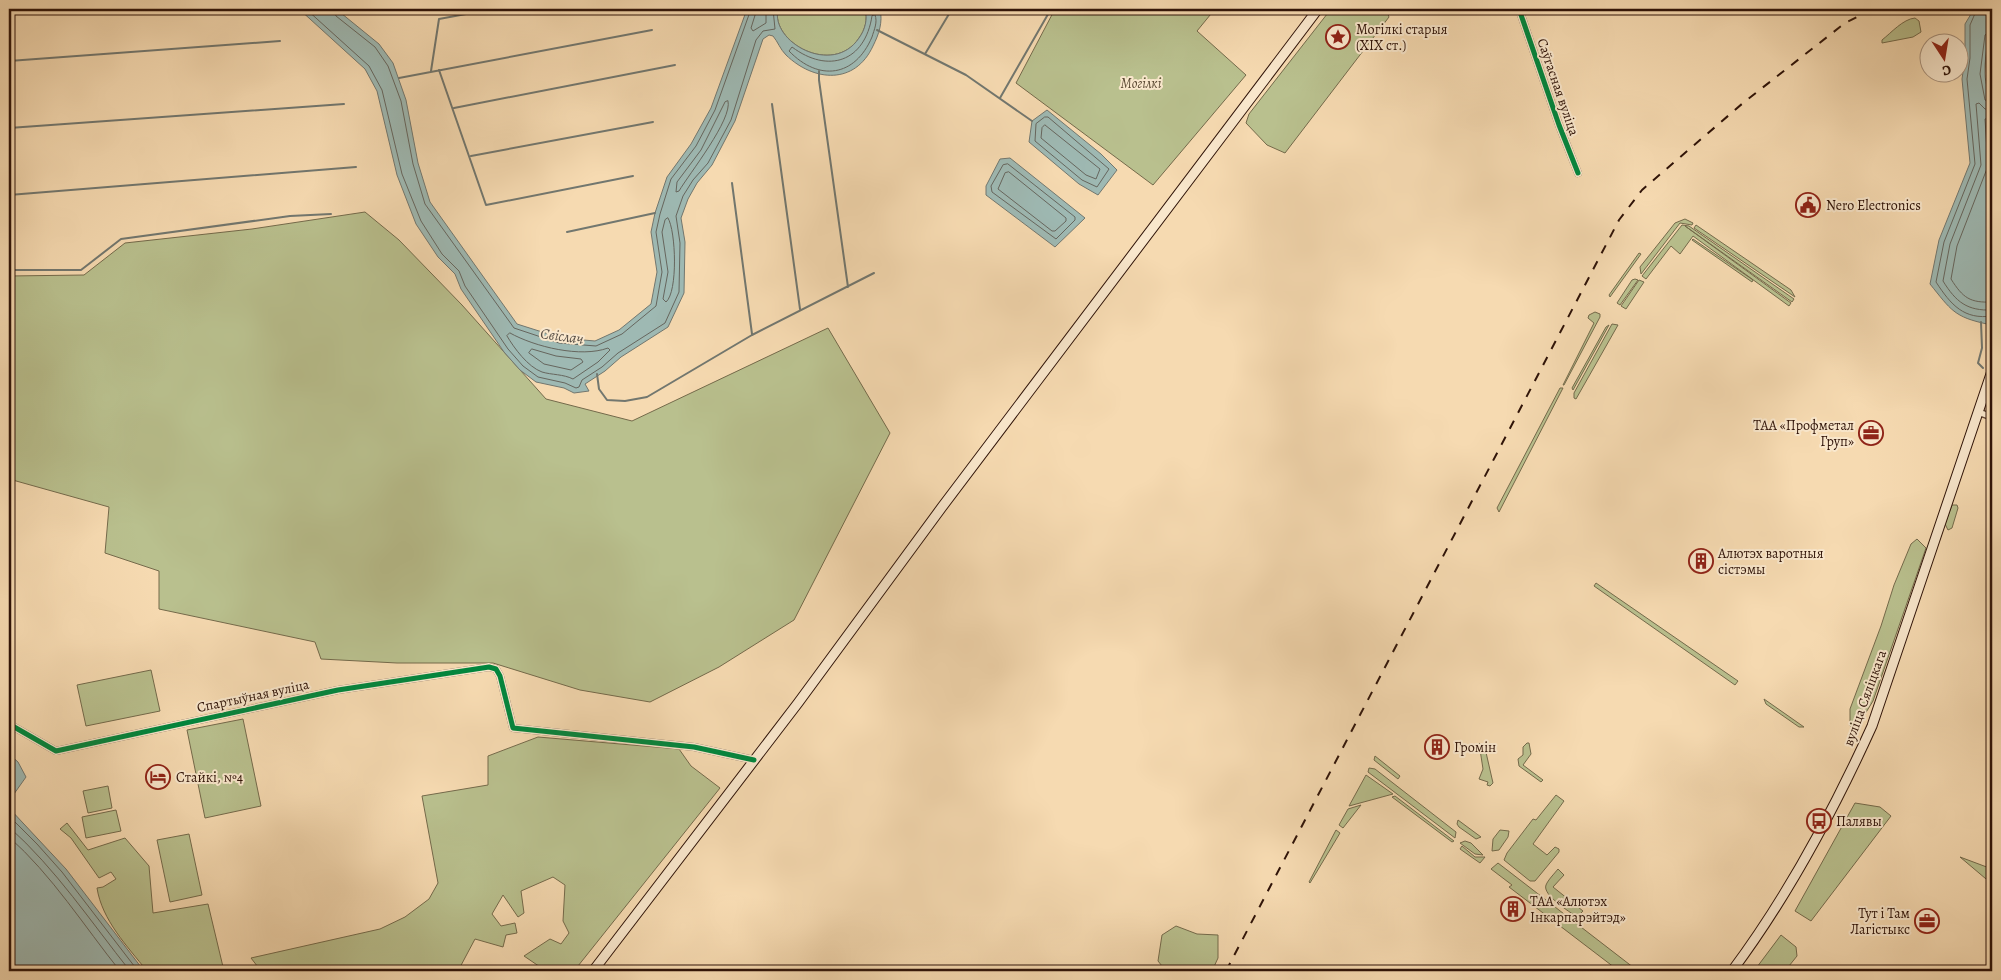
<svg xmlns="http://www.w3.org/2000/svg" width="2001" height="980" viewBox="0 0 2001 980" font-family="Alegreya,serif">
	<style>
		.green { fill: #b9c08e; stroke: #746a4b }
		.water { fill: #9eb9b3; stroke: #72776f }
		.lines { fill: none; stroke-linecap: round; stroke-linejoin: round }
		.shore { stroke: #66665e; stroke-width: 1 }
		.stream { stroke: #72776f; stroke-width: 2 }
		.minor-casing { stroke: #614532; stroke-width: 8 }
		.secondary-casing { stroke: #2f1308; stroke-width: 11 }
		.minor { stroke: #f9e7cc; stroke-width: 5.5 }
		.secondary { stroke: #f9e7cc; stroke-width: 9 }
		.rail { stroke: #2f1308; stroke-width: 2; stroke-dasharray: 9 9; stroke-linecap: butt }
		.cycleway-casing { stroke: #f9e7cc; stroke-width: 8 }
		.cycleway { stroke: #00873e; stroke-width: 5 }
		.labels { text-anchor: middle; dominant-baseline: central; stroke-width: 4; stroke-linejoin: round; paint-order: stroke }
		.poi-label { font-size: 14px; fill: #2f1308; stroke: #f9e7cc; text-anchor: start }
		.park-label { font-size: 14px; font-style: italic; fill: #584730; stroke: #f9e7cc }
		.street-label { font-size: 14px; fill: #2f1308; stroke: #f9e7cc }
		.water-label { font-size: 15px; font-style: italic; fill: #564d44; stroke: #f9e7cc }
	</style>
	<rect width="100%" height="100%" fill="#f6dab1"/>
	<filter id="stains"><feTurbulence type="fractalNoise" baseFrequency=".004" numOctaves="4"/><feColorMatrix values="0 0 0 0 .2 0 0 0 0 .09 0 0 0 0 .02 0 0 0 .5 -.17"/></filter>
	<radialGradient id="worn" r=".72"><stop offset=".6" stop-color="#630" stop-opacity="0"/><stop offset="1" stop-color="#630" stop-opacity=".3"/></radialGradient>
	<path class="green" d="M778,9H865C868,19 865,30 859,38C833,77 770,42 778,9Z
		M1055,9H1215L1197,31L1246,75L1153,185L1016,83Z
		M1331,9H1386L1389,17L1285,153L1267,145L1246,123L1249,114Z
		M1915,18L1919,21L1921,32L1913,37L1882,43V40C1891,33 1903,19 1915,18Z
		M1992,28V170C1992,148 1993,125 1991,104C1987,76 1981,55 1992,28Z
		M365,212L399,240L462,305L546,399L632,421L828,328L890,433L794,620L719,667L650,702L580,690L493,663H397L321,659L315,642L159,609V571L105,553L109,507L9,479V276L84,275L125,243L252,229Z
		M1685,219L1693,223L1692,225L1680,223L1641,274L1640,267L1675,223Z
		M1682,225L1689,226L1794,299L1792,302L1685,226L1791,303L1789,306L1693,236L1680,254L1671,246L1646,279L1642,276Z
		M1696,225L1791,290L1795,297L1694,228Z
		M1693,239L1753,280L1752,282L1692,240Z
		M1639,253L1641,254L1610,297L1609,295Z
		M1635,279L1638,280L1620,305L1617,303L1632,280Z
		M1639,280L1644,282L1626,309L1621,306Z
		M1595,312L1600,314V317L1564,385H1563L1594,323L1588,318L1589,315Z
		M1612,324L1618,325L1576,399L1574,398V393Z
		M1609,325L1573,390L1572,388L1606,327Z
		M1560,388H1563L1499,512L1497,508Z
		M1952,505H1957L1958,508L1952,528L1948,530L1945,524Z
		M1917,539L1926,548L1873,701L1857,727L1850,726V709L1881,626L1894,585L1911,544Z
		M1596,583L1738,681L1735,685L1594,586Z
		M151,670L160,711L86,726L77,685Z
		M1764,699L1804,727H1799L1766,704Z
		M243,719L261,806L205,818L187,730Z
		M538,737L679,749L691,766L720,788L574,971H546L524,956L550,939L561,944L569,933L563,921L565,885L553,877L521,891L524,913L518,917L503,895L492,914L501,926L515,923L517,933L506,935L503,947L475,939L458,971L447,969L443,971H261L251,958L380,929L405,917L429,899L438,883L422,796L488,785V756Z
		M1479,743L1485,748L1493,783L1490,786L1487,785L1488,782L1479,779L1483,769Z
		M1527,743H1529L1531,754L1523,765L1543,780L1541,782L1519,766L1518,759L1523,755V747Z
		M1375,756L1400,776L1398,779L1374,760Z
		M1369,768L1375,769L1456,832L1455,838L1368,772Z
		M1366,775L1393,794L1349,806Z
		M108,786L112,808L88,813L83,791Z
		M1556,795L1564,801L1533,844L1547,855L1555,847L1559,849V852L1535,881H1530L1504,860L1507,853L1533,819L1536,820Z
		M1395,796L1454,841L1452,842L1392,797Z
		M1855,803L1880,807L1891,816L1811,921L1795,911Z
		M1361,805L1343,828L1339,825L1348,809Z
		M116,810L121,831L86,838L82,817Z
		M1458,820L1481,837L1476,839L1459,827L1457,824Z
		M67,823L88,850L125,838L149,866L153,913L208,904L224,971H147C127,946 102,920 97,888L103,887L116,879L111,872L99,878L71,838L60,829Z
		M1336,830L1340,833L1310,883L1309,882Z
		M1500,830L1509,831L1508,837L1499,850L1492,851L1493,839Z
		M189,834L202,895L170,902L157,840Z
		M1465,841L1471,843L1483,855L1475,854L1460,843Z
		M1462,846L1475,857H1485L1480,863L1460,849Z
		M1960,857L1992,869V884Z
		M1498,863L1638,971H1619L1509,887L1512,885L1491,869Z
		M1558,869L1564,875L1553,887L1583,911L1577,917C1570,912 1542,895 1546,885C1548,880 1554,874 1558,869Z
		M1176,926L1197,934L1218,935V958L1212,971H1166L1158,961L1162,935Z
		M1781,935L1796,947L1797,956L1785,971H1754Z"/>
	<path class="water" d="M299,9H336L379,44L393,63L406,100L418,163L430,202L517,324L561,338L595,341L619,330L651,304L657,272L651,232L655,213L667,177L691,144L711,108L747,9H778C770,42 833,77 859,38C865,30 868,19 865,9H880C883,22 879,34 873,46C855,85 814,82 786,55C780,49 778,42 773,36L769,35L763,39L735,121L712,165L697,183L688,199L681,218L685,242L684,293L668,327L621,357L605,371L585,384L589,391L574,393L564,388L536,382L520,370L504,352L461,289L455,274L438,257L416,224L397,175L377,91L365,69Z
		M1974,9H1992C1992,31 1984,51 1985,73C1985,84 1990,95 1991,107C1994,176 1992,247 1992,317L1987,324C1954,317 1951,310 1930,284L1939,240L1970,163L1962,79L1965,58V24Z
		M1047,110L1101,154L1117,170L1098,195L1079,184L1029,142L1032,121Z
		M1010,158L1085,218L1055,247L986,195V186L1000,159Z
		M9,754L18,762L26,777L9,801Z
		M9,808L66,869L144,971H9Z"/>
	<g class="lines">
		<path class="shore" d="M306,9L369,66L382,90L402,174L421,221L442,254L459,271L465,286L508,349L523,366L538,377L565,383L576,388L579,387L582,380L602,367L618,353L665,323L679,292L680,243L676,216L683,196L693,180L708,163L731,120L756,40L763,31L775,29L773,9
			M333,9L336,16L375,47L388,66L401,101L413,164L425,204L514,328L559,343L596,346L622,334L656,306L662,272L656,232L660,214L671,179L696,146L715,110L751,9
			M757,9L751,28L753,31L766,23V9
			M1977,9L1970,25V58L1967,79L1975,164L1944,242L1936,282C1951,305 1964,320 1992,316
			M875,15C878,22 874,30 872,37C855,77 819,82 789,51L792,47C828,74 865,62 872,16Z
			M1992,30L1985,35L1980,74L1985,100L1992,103
			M728,101C733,119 689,174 679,191L676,192L677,182L701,150L725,102Z
			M1992,110L1985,109L1979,103L1976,104L1981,165L1950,244L1943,281C1956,302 1967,311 1992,310
			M1045,117H1048L1109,169L1097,187L1082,180L1035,141L1036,124Z
			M1992,117L1985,119L1988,166L1957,246L1951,279C1963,298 1970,303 1992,302
			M1045,125L1100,169L1096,179L1086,175L1041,138L1042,128Z
			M1008,164L1075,217V220L1056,239L992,192L991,186L1003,165Z
			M1009,172L1066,218V221L1055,231H1052L998,189L1005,173Z
			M668,218C676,231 678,292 666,302L663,299L668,272L662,232L665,220Z
			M510,333C535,347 581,358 608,348L610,350L598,362L573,379C563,374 552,375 542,372C528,367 514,348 507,336Z
			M532,349L556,356L581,359L583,362L571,370L544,364L529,353Z
			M9,816L37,844L62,872L138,971
			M9,827C56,869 91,922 130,971
			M9,837C52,875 84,926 120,971"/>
		<path class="stream" d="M10,9L9,61L280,41
			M877,30L966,75L1032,121
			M925,54L952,9
			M439,70L486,205L633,176
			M431,71L439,19L493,9
			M819,71V80L848,287
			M399,78L652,30
			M1000,98L1051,9
			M772,104L800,309
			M454,108L675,65
			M9,128L344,104
			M471,156L653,122
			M732,183L752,334
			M9,195L356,167
			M567,232L655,213
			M9,270H81L121,239L290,216L331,214
			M1981,322L1982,348L1978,363L1983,368
			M597,374L599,389L607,400L625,401L647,397L752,335L874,273"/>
		<defs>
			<path id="minor" d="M1519,9L1559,125L1578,173
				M1978,412L1992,417
				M9,724L56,751L338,690L489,667L496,669L500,676L513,728L694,747L754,760"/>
			<path id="secondary" d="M593,971L798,703L942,507L1318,9
				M1732,971C1788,896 1833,812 1872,726L1992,371"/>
		</defs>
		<use href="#minor" class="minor-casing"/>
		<use href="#secondary" class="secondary-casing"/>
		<use href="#minor" class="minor"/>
		<use href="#secondary" class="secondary"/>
		<path class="rail" d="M1226,971L1619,220L1642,190L1743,103L1845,23L1873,9"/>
		<defs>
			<path id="cycleway" d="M1519,9L1559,125L1578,173
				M9,724L56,751L338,690L489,667L496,669L500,676L513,728L694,747L754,760"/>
		</defs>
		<use href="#cycleway" class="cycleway-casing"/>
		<use href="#cycleway" class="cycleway"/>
	</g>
	<defs>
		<symbol id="sight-ring" viewBox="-11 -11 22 22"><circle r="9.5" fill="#f9e7cc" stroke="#8f2418" stroke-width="1.5"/><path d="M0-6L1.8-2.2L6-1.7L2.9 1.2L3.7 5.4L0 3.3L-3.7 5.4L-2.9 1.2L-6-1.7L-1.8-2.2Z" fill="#8f2418"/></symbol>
		<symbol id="civic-ring" viewBox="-11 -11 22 22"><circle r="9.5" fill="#f9e7cc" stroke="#8f2418" stroke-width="1.5"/><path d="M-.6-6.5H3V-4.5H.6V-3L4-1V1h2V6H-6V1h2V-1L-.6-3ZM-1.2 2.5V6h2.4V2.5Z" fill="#8f2418"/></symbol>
		<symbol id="office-ring" viewBox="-11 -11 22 22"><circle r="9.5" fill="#f9e7cc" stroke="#8f2418" stroke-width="1.5"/><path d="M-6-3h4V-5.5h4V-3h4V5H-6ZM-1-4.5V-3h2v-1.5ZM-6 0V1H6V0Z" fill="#8f2418"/></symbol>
		<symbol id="building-ring" viewBox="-11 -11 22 22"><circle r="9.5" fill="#f9e7cc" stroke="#8f2418" stroke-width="1.5"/><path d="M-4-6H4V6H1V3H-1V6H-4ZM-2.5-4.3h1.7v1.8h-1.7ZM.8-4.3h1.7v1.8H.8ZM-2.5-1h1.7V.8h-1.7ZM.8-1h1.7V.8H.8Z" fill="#8f2418"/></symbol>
		<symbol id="hotel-ring" viewBox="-11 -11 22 22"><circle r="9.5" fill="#f9e7cc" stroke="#8f2418" stroke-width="1.5"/><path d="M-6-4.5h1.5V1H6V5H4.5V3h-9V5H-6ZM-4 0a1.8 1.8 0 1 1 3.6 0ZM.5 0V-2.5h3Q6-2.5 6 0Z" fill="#8f2418"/></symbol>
		<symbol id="bus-ring" viewBox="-11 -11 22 22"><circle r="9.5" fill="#f9e7cc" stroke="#8f2418" stroke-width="1.5"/><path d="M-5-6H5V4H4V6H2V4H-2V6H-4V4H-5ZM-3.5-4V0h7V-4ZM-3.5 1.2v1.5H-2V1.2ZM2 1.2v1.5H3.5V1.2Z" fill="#8f2418"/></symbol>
	</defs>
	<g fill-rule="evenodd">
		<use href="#sight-ring" x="1324" y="23" width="28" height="28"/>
		<use href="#civic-ring" x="1794" y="191" width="28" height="28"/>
		<use href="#office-ring" x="1857" y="419" width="28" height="28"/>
		<use href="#building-ring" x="1687" y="547" width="28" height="28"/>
		<use href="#building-ring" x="1423" y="733" width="28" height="28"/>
		<use href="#hotel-ring" x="144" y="763" width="28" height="28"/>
		<use href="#bus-ring" x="1805" y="807" width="28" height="28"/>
		<use href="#building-ring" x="1499" y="895" width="28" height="28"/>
		<use href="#office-ring" x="1913" y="907" width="28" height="28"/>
	</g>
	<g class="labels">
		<g class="poi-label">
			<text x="1356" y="29">Могілкі старыя<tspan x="1356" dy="16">(XIX ст.)</tspan></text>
			<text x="1826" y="205">Nero Electronics</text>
			<text x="1854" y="425" text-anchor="end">ТАА «Профметал<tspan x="1854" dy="16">Груп»</tspan></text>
			<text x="1718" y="553">Алютэх варотныя<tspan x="1718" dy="16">сістэмы</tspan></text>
			<text x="1454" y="747">Громін</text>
			<text x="176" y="777">Стайкі, №4</text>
			<text x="1836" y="821">Палявы</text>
			<text x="1530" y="901">ТАА «Алютэх<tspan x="1530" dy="16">Інкарпарэйтэд»</tspan></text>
			<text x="1910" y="913" text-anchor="end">Тут і Там<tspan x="1910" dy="16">Лагістыкс</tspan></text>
		</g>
		<g class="park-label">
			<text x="1141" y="83">Могілкі</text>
		</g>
		<g class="street-label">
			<text transform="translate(1558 87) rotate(71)">Саўгасная вуліца</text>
			<text transform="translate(253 696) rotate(-12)">Спартыўная вуліца</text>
			<text transform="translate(1865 698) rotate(-70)">вуліца Сяліцкага</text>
		</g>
		<g class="water-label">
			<text transform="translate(562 336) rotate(8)">Свіслач</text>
		</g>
	</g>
	<rect width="2001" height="980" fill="none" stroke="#f6dab1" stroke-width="30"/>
	<rect x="10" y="10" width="1981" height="960" fill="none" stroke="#2f1308" stroke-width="2.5"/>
	<rect x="15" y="15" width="1971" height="950" fill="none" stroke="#2f1308"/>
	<g transform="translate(1944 58) rotate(168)"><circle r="24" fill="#f9e7cc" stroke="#a8927e"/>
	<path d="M0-4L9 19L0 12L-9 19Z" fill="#8f2418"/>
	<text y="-8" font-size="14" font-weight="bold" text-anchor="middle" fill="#2f1308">С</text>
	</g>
	<rect width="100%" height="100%" filter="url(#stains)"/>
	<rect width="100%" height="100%" fill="url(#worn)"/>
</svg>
